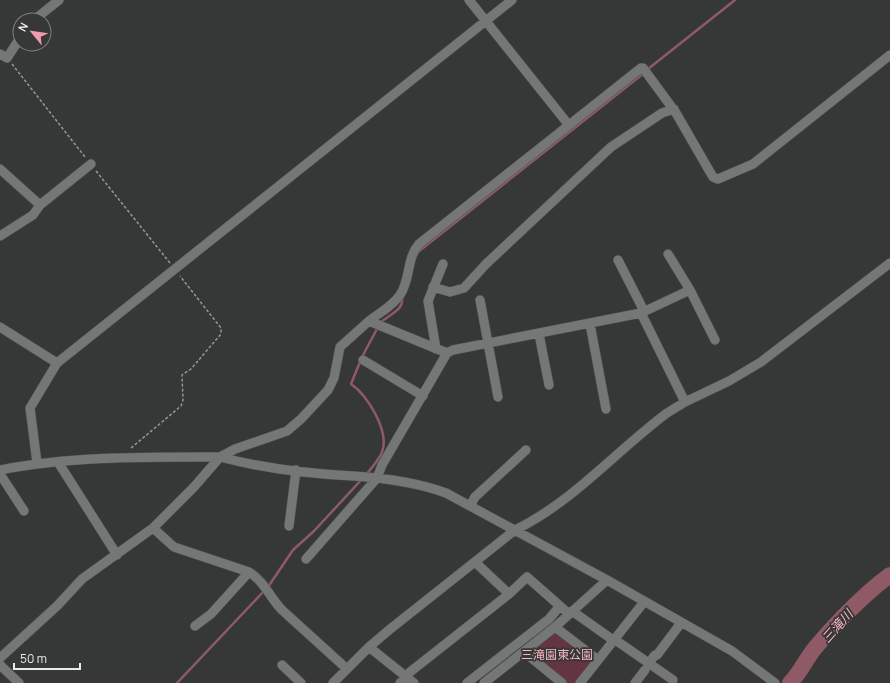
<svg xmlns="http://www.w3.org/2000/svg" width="890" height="683" viewBox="0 0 890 683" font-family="Manrope,'Noto Sans JP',sans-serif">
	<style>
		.green { fill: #643540 }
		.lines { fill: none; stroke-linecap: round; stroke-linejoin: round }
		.stream { stroke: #8f5a65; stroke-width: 2.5 }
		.river { stroke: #8f5a65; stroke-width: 16 }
		.minor-casing { stroke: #525554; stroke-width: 10 }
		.path { stroke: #959897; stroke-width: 1.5; stroke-dasharray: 3 2; stroke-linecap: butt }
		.minor { stroke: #757676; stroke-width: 9 }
		.labels { text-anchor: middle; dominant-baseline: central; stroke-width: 3.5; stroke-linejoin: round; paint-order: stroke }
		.park-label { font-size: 12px; fill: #f8b4c1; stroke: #353837 }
		.water-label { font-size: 13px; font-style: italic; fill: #fbb6c3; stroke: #353837 }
	</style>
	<rect width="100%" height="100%" fill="#353837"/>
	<path class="green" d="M557,631L592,658V664L575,683H567L530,653L531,650Z"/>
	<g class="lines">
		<path class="stream" d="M648,69L735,0
			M418,252L644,73
			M380,323C387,316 404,310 402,299
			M366,475C372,467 379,460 382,452C390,431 367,395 351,384L362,357L378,327
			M268,587L293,550L314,531L363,478
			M177,683L264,591"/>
		<path class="river" d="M790,683C800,673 806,659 815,648C838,621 862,596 890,575"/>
		<defs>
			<path id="minor" d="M469,0L568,124
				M34,20L59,0
				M0,54L7,58L20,38
				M0,169L40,205
				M0,236L33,215L40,205L91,164
				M618,260L644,311
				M433,287L450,292L464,288L486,264L611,147L662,113L674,109
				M690,290L715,340
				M480,300L498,397
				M641,313L690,290L668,254
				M590,324L606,409
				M0,327L57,363
				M539,334L549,385
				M436,349L428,301L443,264
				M447,353L369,321C380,312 392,307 400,295C411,279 406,259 419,244L641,68H643L676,113L710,172L713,177L718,179L753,164L890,55
				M363,360L423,396
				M58,462L117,555
				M37,463L30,408L57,363L512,0
				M0,470C71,456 147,457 220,457C262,468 309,474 353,476C385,478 416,482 446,493L607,580L732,651L775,683
				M0,474L24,511
				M470,506L475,497L526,450
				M289,526L296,470
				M153,528L174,547L249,572L211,614L195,626
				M306,559L377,478L382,465L447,353L453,350L641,313L685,402
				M475,562L509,594
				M249,572C265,582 270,598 282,610L347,669
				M572,611L613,640
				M555,627L598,660
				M614,639L673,680
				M369,647L414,683
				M524,652L562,683
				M0,658L57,606L82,579L153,528L194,487L220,457L235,449L287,431L301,419L328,390L334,378L340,347L369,321
				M649,663L655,655H657L681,623
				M0,665L19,683
				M282,665L301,683
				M333,683L369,647L389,630L515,530C573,502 616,451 667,413L685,402L729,381L761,362L890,263
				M400,683L410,672L509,594L527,577L569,614
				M467,683L549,619L560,606
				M484,683L555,627L607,580
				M580,683L644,602
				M635,683L645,670"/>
		</defs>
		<use href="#minor" class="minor-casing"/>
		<path class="path" d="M12,64L85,157
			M96,171L170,263
			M131,448L181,406L183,400L182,375L191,369L221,334V328L180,276"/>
		<use href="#minor" class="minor"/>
	</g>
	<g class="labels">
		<g class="park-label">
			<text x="557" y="654">三滝園東公園</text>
		</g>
		<g class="water-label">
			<text transform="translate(837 626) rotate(-48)">三滝川</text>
		</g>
	</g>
	<g transform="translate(32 32) rotate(299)"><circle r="19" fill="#353837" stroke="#7d807f"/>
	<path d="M0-3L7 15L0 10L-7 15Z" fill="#f29aad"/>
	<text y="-6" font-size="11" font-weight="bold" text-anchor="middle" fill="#eaeceb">N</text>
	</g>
	<path d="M14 663v6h66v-6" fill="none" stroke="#eaeceb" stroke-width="2"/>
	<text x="20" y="663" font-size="12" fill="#eaeceb" stroke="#353837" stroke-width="3" paint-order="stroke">50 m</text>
</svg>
